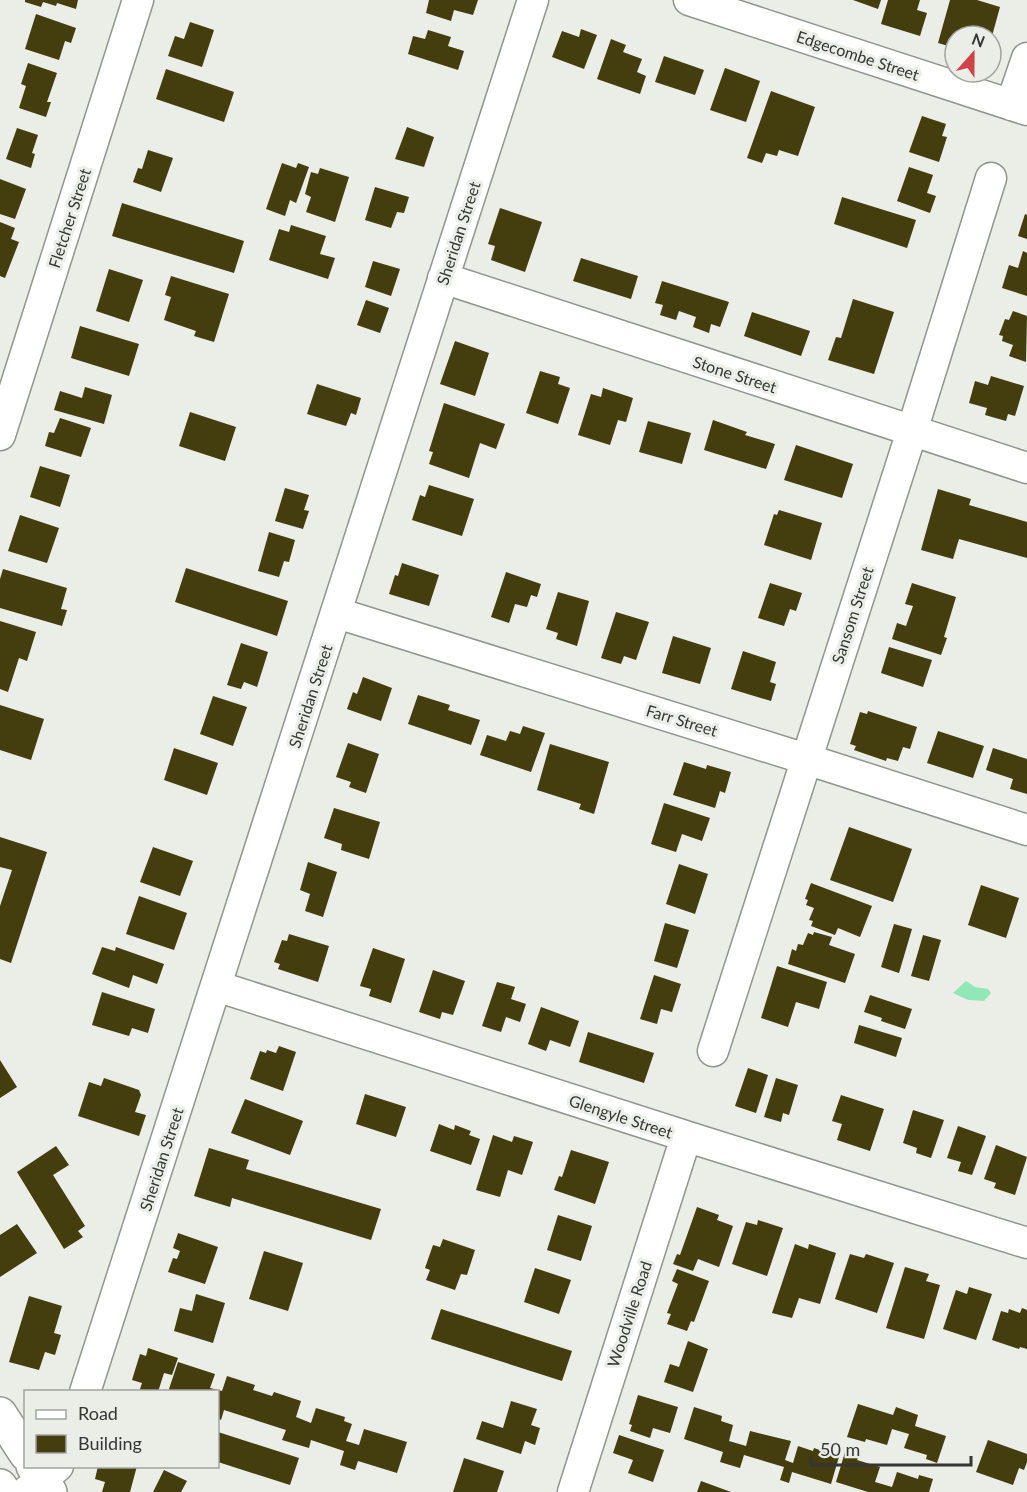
<svg xmlns="http://www.w3.org/2000/svg" width="1027" height="1492" viewBox="0 0 1027 1492" font-family="Lato,sans-serif">
	<style>
		.water { fill: #91e7b8 }
		.building { fill: #443d0e }
		.lines { fill: none; stroke-linecap: round; stroke-linejoin: round }
		.minor-casing { stroke: #92948e; stroke-width: 33 }
		.major-casing { stroke: #92948e; stroke-width: 36 }
		.minor { stroke: #fff; stroke-width: 30 }
		.major { stroke: #fff; stroke-width: 33 }
		.labels { text-anchor: middle; dominant-baseline: central; stroke-width: 6; stroke-linejoin: round; paint-order: stroke }
		.street-label { font-size: 16px; fill: #353533; stroke: #ebede7 }
	</style>
	<rect width="100%" height="100%" fill="#ebede7"/>
	<path class="water" d="M966,981L975,987L988,989L991,993L984,1001L968,1000L953,993Z"/>
	<path class="building" d="M25,0H78L76,9L57,3L56,6L43,2L41,7L25,2Z
		M429,0H478L473,15L454,10L451,21L426,13Z
		M853,0H881L878,9Z
		M888,0H920L917,10L927,13L920,36L881,24Z
		M950,0H977L1000,7L992,36H955V48L938,43Z
		M36,14L76,28L71,43L65,41L59,60L25,49Z
		M190,22L214,30L202,67L168,56L175,36L184,39Z
		M581,29L597,35L584,69L552,57L562,31L579,37Z
		M428,30L451,37L448,46L464,51L458,70L408,54L413,36L425,39Z
		M611,39L626,45L623,52L642,59L637,72L646,76L640,94L597,79Z
		M664,56L704,70L695,95L655,82Z
		M28,63L57,73L47,102H51L46,117L19,108L26,86L21,84Z
		M725,68L760,81L746,122L710,110Z
		M166,69L234,92L224,122L156,99Z
		M771,91L815,107L798,156L779,150L777,156L766,153L762,163L747,158Z
		M922,116L946,124L942,136L947,137L939,162L909,152Z
		M407,127L434,137L424,167L395,159Z
		M17,128L38,135L32,153L35,154L31,168L6,159Z
		M148,150L173,158L161,192L133,182L138,168L142,169Z
		M282,163L296,168L298,163L309,167L296,203L290,200L285,216L266,209Z
		M909,167L933,175L927,193L936,196L930,213L897,201Z
		M320,168L349,177L335,222L306,212L311,197L305,194L311,172L318,174Z
		M0,179L26,189L15,219L0,214Z
		M375,187L409,197L404,213L397,212L391,228L365,220Z
		M842,197L916,220L907,248L834,224Z
		M122,203L244,241L234,273L112,236Z
		M500,208L542,222L525,272L491,260L495,246L488,244Z
		M1025,214L1027,215V239L1018,236Z
		M0,222L15,228L11,239L19,242L5,278L0,276Z
		M291,225L326,236L320,254L335,258L328,279L269,260L279,229L289,232Z
		M1023,251L1027,253V296L1002,288L1009,265L1018,268Z
		M581,258L638,276L631,299L573,281Z
		M373,261L400,269L391,296L365,287Z
		M109,269L143,280L129,322L96,311Z
		M171,276L229,294L214,342L194,336L196,331L164,320L171,297L165,295Z
		M662,281L729,302L720,327L711,324L709,333L693,327L696,317L679,311L676,320L660,315L663,305L655,303Z
		M853,299L894,312L874,374L828,360L836,337L841,338Z
		M366,300L389,308L380,333L357,325Z
		M1013,311L1027,316L1026,362L1009,356L1013,345L1002,341L1003,336L999,335L1005,319L1009,320Z
		M752,312L810,331L801,356L744,336Z
		M80,326L139,344L129,376L71,358Z
		M455,341L489,353L475,396L440,384Z
		M540,371L560,377L558,384L570,388L558,424L526,413Z
		M991,376L1024,386L1015,416L1008,414L1006,421L985,415L987,408L969,403L975,381L988,385Z
		M317,384L361,398L356,415L351,413L346,426L307,414Z
		M85,387L112,395L104,424L54,410L60,391L82,398Z
		M603,388L633,398L626,422L618,420L610,445L578,435L591,394L601,397Z
		M444,403L505,424L496,449L480,443L469,478L429,464L433,452L429,451Z
		M190,412L236,427L225,461L179,446Z
		M60,418L91,428L81,457L45,446L49,432L54,433Z
		M713,420L747,432L745,435L775,444L766,469L704,450Z
		M648,421L691,433L682,464L639,452Z
		M796,445L853,464L842,498L784,480Z
		M40,466L70,475L60,507L30,497Z
		M429,485L474,499L462,536L412,520L420,495L425,497Z
		M285,488L309,495L304,510L309,511L303,529L275,521Z
		M938,489L971,499L969,505L1027,522V558L959,539L953,559L921,550Z
		M779,510L822,523L811,560L764,545L774,514L777,515Z
		M20,515L59,528L47,563L8,551Z
		M269,532L295,540L289,562L284,561L279,577L258,571Z
		M402,563L439,575L429,606L389,594L395,575L398,576Z
		M186,568L288,601L277,636L175,602Z
		M3,569L67,588L61,609L67,610L62,626L0,608V579Z
		M506,572L541,584L537,597L531,595L527,607L515,604L509,623L491,617Z
		M770,583L802,593L796,611L790,609L784,626L758,618Z
		M912,583L956,597L944,637L947,638L941,655L892,639L897,623L906,626L913,606L905,604Z
		M558,592L589,601L577,646L556,639L558,633L546,629Z
		M616,612L649,622L636,660L624,656L621,664L601,658Z
		M0,621L36,632L27,661L19,658L8,692L0,689Z
		M673,636L711,648L700,684L662,673Z
		M241,643L268,652L257,687L244,682L241,689L227,685Z
		M889,647L932,660L923,687L881,673Z
		M743,651L776,662L770,682L776,684L771,701L731,689Z
		M363,677L392,688L381,721L347,709L353,692L357,694Z
		M418,695L450,705L448,710L480,720L471,745L408,724Z
		M213,696L247,707L233,746L200,734Z
		M0,705L44,719L31,760L0,750Z
		M868,711L917,727L910,749L903,747L898,761L887,758L886,761L854,750L856,746L850,744L860,712L867,714Z
		M523,726L545,733L531,772L480,755L487,735L506,741L510,731L520,734Z
		M938,731L984,746L973,778L927,763Z
		M348,743L379,754L366,793L349,787L351,782L336,777Z
		M550,744L609,762L594,814L579,809L581,804L537,790Z
		M174,748L218,763L207,795L164,780Z
		M993,748L1027,759V794L1010,789L1013,779L986,770Z
		M684,762L706,769L707,765L731,772L725,793L720,791L715,808L673,795Z
		M664,803L710,818L702,841L682,834L676,852L651,844Z
		M334,808L380,822L369,859L341,850L342,844L324,838Z
		M849,827L912,849L893,902L830,880Z
		M0,837L47,852L11,963L0,959V906L12,870L0,867Z
		M153,847L193,861L180,896L140,882Z
		M308,862L337,872L323,917L305,911L310,894L300,890Z
		M679,864L708,874L695,914L666,904Z
		M811,883L872,906L860,937L838,928L835,935L811,926L813,921L809,920L814,908L806,905L808,900L805,899Z
		M981,885L1019,898L1006,938L968,925Z
		M139,896L187,913L174,950L126,934Z
		M665,923L689,930L677,968L654,961Z
		M894,924L912,929L899,973L881,967Z
		M814,932L832,937L829,945L855,954L845,983L788,964L792,949L796,951L798,944L803,945L808,933L813,935Z
		M289,934L329,946L318,982L278,969L280,964L274,962L282,940L287,941Z
		M923,935L941,940L929,981L911,976Z
		M102,947L115,951L116,947L164,964L157,984L133,975L129,988L92,974Z
		M373,948L405,959L391,1003L369,996L371,989L360,986Z
		M777,966L827,982L819,1009L796,1002L788,1027L761,1018Z
		M433,970L465,981L453,1015L442,1012L440,1019L419,1012Z
		M654,975L681,984L672,1012L661,1009L657,1024L640,1019Z
		M497,982L515,987L511,999L526,1004L520,1022L506,1017L501,1032L482,1026Z
		M102,992L155,1009L148,1033L132,1028L129,1036L92,1025Z
		M870,995L912,1009L905,1029L881,1021L882,1018L864,1012Z
		M541,1007L579,1021L570,1047L550,1040L546,1051L528,1044Z
		M859,1025L902,1038L896,1057L854,1043Z
		M588,1032L654,1053L644,1083L579,1062Z
		M279,1046L296,1052L283,1091L250,1079L260,1051L266,1053L267,1050L276,1053Z
		M0,1060L17,1087L0,1098Z
		M748,1068L768,1075L756,1113L735,1106Z
		M104,1078L139,1090L141,1095L135,1112L146,1115L139,1136L78,1116L89,1082L101,1086Z
		M776,1078L798,1085L789,1115L783,1113L781,1122L764,1117Z
		M365,1094L406,1107L396,1137L356,1124Z
		M841,1095L884,1109L870,1151L837,1140L842,1124L832,1121Z
		M245,1099L303,1121L290,1155L231,1133Z
		M913,1110L944,1120L931,1158L916,1153L917,1148L903,1143Z
		M439,1124L454,1130L455,1125L471,1131L469,1135L480,1139L471,1165L430,1151Z
		M958,1126L986,1136L972,1175L958,1171L961,1162L947,1158Z
		M493,1135L512,1142L514,1136L533,1142L522,1175L508,1170L500,1197L476,1190Z
		M996,1145L1027,1157L1015,1195L994,1188L996,1183L984,1179Z
		M56,1146L69,1165L53,1175L85,1226L78,1231L83,1237L64,1249L17,1172Z
		M209,1148L249,1160L246,1169L381,1209L371,1240L232,1198L230,1207L194,1196Z
		M571,1150L609,1162L595,1204L554,1190L559,1176L562,1177Z
		M697,1207L719,1215L717,1220L733,1226L719,1267L698,1259L693,1271L673,1264L677,1254L680,1255Z
		M558,1215L592,1226L581,1261L547,1250Z
		M758,1220L783,1228L767,1276L732,1264L746,1222L757,1225Z
		M17,1224L37,1253L0,1277V1235Z
		M178,1233L218,1247L205,1284L168,1272L173,1258L177,1259L180,1251L173,1248Z
		M443,1239L475,1250L467,1275L461,1274L455,1290L426,1280L430,1270L425,1268L433,1245L440,1247Z
		M795,1244L808,1249L809,1244L836,1253L820,1304L799,1298L792,1318L772,1313Z
		M264,1251L303,1263L288,1311L249,1299Z
		M850,1254L864,1258L866,1254L894,1263L877,1313L835,1299Z
		M905,1267L929,1274L926,1281L940,1285L924,1339L886,1328Z
		M535,1268L571,1280L559,1314L524,1302Z
		M677,1269L709,1281L694,1322L691,1321L687,1331L667,1324L671,1314L667,1313L678,1284L672,1281Z
		M969,1287L992,1294L976,1340L943,1329L956,1290L967,1294Z
		M196,1294L225,1303L213,1343L174,1331L180,1308L192,1311Z
		M29,1296L62,1306L54,1333L61,1335L55,1355L45,1352L39,1370L9,1362Z
		M1022,1308L1027,1310V1349L1020,1347L1019,1349L992,1340L1001,1311L1008,1313L1009,1309L1020,1313Z
		M441,1309L572,1351L562,1381L431,1339Z
		M688,1341L708,1349L693,1392L664,1382L670,1364L679,1367Z
		M148,1348L178,1358L172,1375L164,1373L158,1392H139L142,1383L132,1380L140,1354L146,1356Z
		M178,1362L215,1374L210,1388L222,1391L227,1376L255,1385L253,1390L272,1396L274,1392L301,1401L296,1417L311,1423L316,1408L345,1417L344,1421L352,1424L346,1441L359,1445L364,1429L407,1442L397,1473L358,1461L355,1470L340,1465L344,1451L311,1440L309,1448L282,1440L286,1430L224,1410L221,1420L218,1418V1392H168Z
		M638,1395L678,1407L670,1433L653,1428L650,1438L630,1431L632,1425L629,1424Z
		M511,1401L537,1409L531,1425L540,1428L535,1445L525,1441L521,1454L476,1439L482,1421L503,1428Z
		M858,1404L893,1415L896,1407L918,1415L915,1426L946,1436L937,1463L926,1459L927,1455L904,1448L909,1434L892,1429L887,1445L866,1439L865,1442L847,1437Z
		M694,1407L722,1416L721,1421L733,1425L729,1441L746,1446L750,1431L791,1441L785,1460L793,1463L798,1446L813,1451L814,1448L839,1457L831,1484L792,1472L789,1483L780,1480L784,1467L744,1455L740,1468L720,1462L723,1452L684,1439Z
		M218,1432L299,1458L290,1485L218,1462Z
		M619,1435L664,1450L653,1482L628,1473L633,1460L613,1453Z
		M988,1440L1027,1454V1462L1024,1470L1019,1468L1013,1485L976,1472Z
		M845,1452L859,1456L857,1460L880,1467L875,1482L892,1487L897,1472L918,1479L919,1475L933,1479L929,1492H868L836,1482Z
		M464,1458L504,1471L497,1492H453Z
		M98,1466H137L130,1492H102L105,1482L95,1479Z
		M164,1470L187,1481L181,1492H153Z
		M701,1481L731,1492H697Z"/>
	<g class="lines">
		<defs>
			<path id="minor" d="M689,0L1027,110
				M1011,105L1027,58
				M443,278L1027,468
				M0,435L138,0
				M337,613L806,759L1027,830
				M216,986L704,1142L1027,1243
				M713,1051L912,431L991,178
				M85,1392L533,0
				M26,1492L58,1466
				M573,1492L686,1137"/>
			<path id="major" d="M0,1414L26,1454
				M33,1466L50,1492
				M0,1486L4,1492"/>
		</defs>
		<use href="#minor" class="minor-casing"/>
		<use href="#major" class="major-casing"/>
		<use href="#minor" class="minor"/>
		<use href="#major" class="major"/>
	</g>
	<g class="labels">
		<g class="street-label">
			<text transform="translate(858 55) rotate(18)">Edgecombe Street</text>
			<text transform="translate(69 218) rotate(-72)">Fletcher Street</text>
			<text transform="translate(458 233) rotate(-72)">Sheridan Street</text>
			<text transform="translate(735 374) rotate(18)">Stone Street</text>
			<text transform="translate(852 615) rotate(-72)">Sansom Street</text>
			<text transform="translate(310 696) rotate(-72)">Sheridan Street</text>
			<text transform="translate(682 720) rotate(17)">Farr Street</text>
			<text transform="translate(621 1116) rotate(18)">Glengyle Street</text>
			<text transform="translate(161 1159) rotate(-72)">Sheridan Street</text>
			<text transform="translate(629 1314) rotate(-72)">Woodville Road</text>
		</g>
	</g>
	<rect x="24" y="1390" width="195" height="78" fill="#ebede7" stroke="#a2a39f" stroke-width="1.5"/>
	<rect x="36" y="1410" width="30" height="9" fill="#ffffff" stroke="#a2a39f" stroke-width="1.5"/>
	<text x="78" y="1420" font-size="18" fill="#353533">Road</text>
	<rect x="36" y="1435" width="30" height="18" fill="#443d0e" stroke="#a2a39f" stroke-width="1.5"/>
	<text x="78" y="1450" font-size="18" fill="#353533">Building</text>
	<g transform="translate(973 54) rotate(21)"><circle r="28" fill="#ebede7" stroke="#a2a39f" stroke-width="1.5"/>
	<path d="M0-4.5L10 22L0 15L-10 22Z" fill="#d14148"/>
	<text y="-9" font-size="16" font-weight="bold" text-anchor="middle" fill="#353533">N</text>
	</g>
	<path d="M811 1456v9h160v-9" fill="none" stroke="#353533" stroke-width="3"/>
	<text x="820" y="1456" font-size="18" fill="#353533" stroke="#ebede7" stroke-width="4.5" paint-order="stroke">50 m</text>
</svg>
